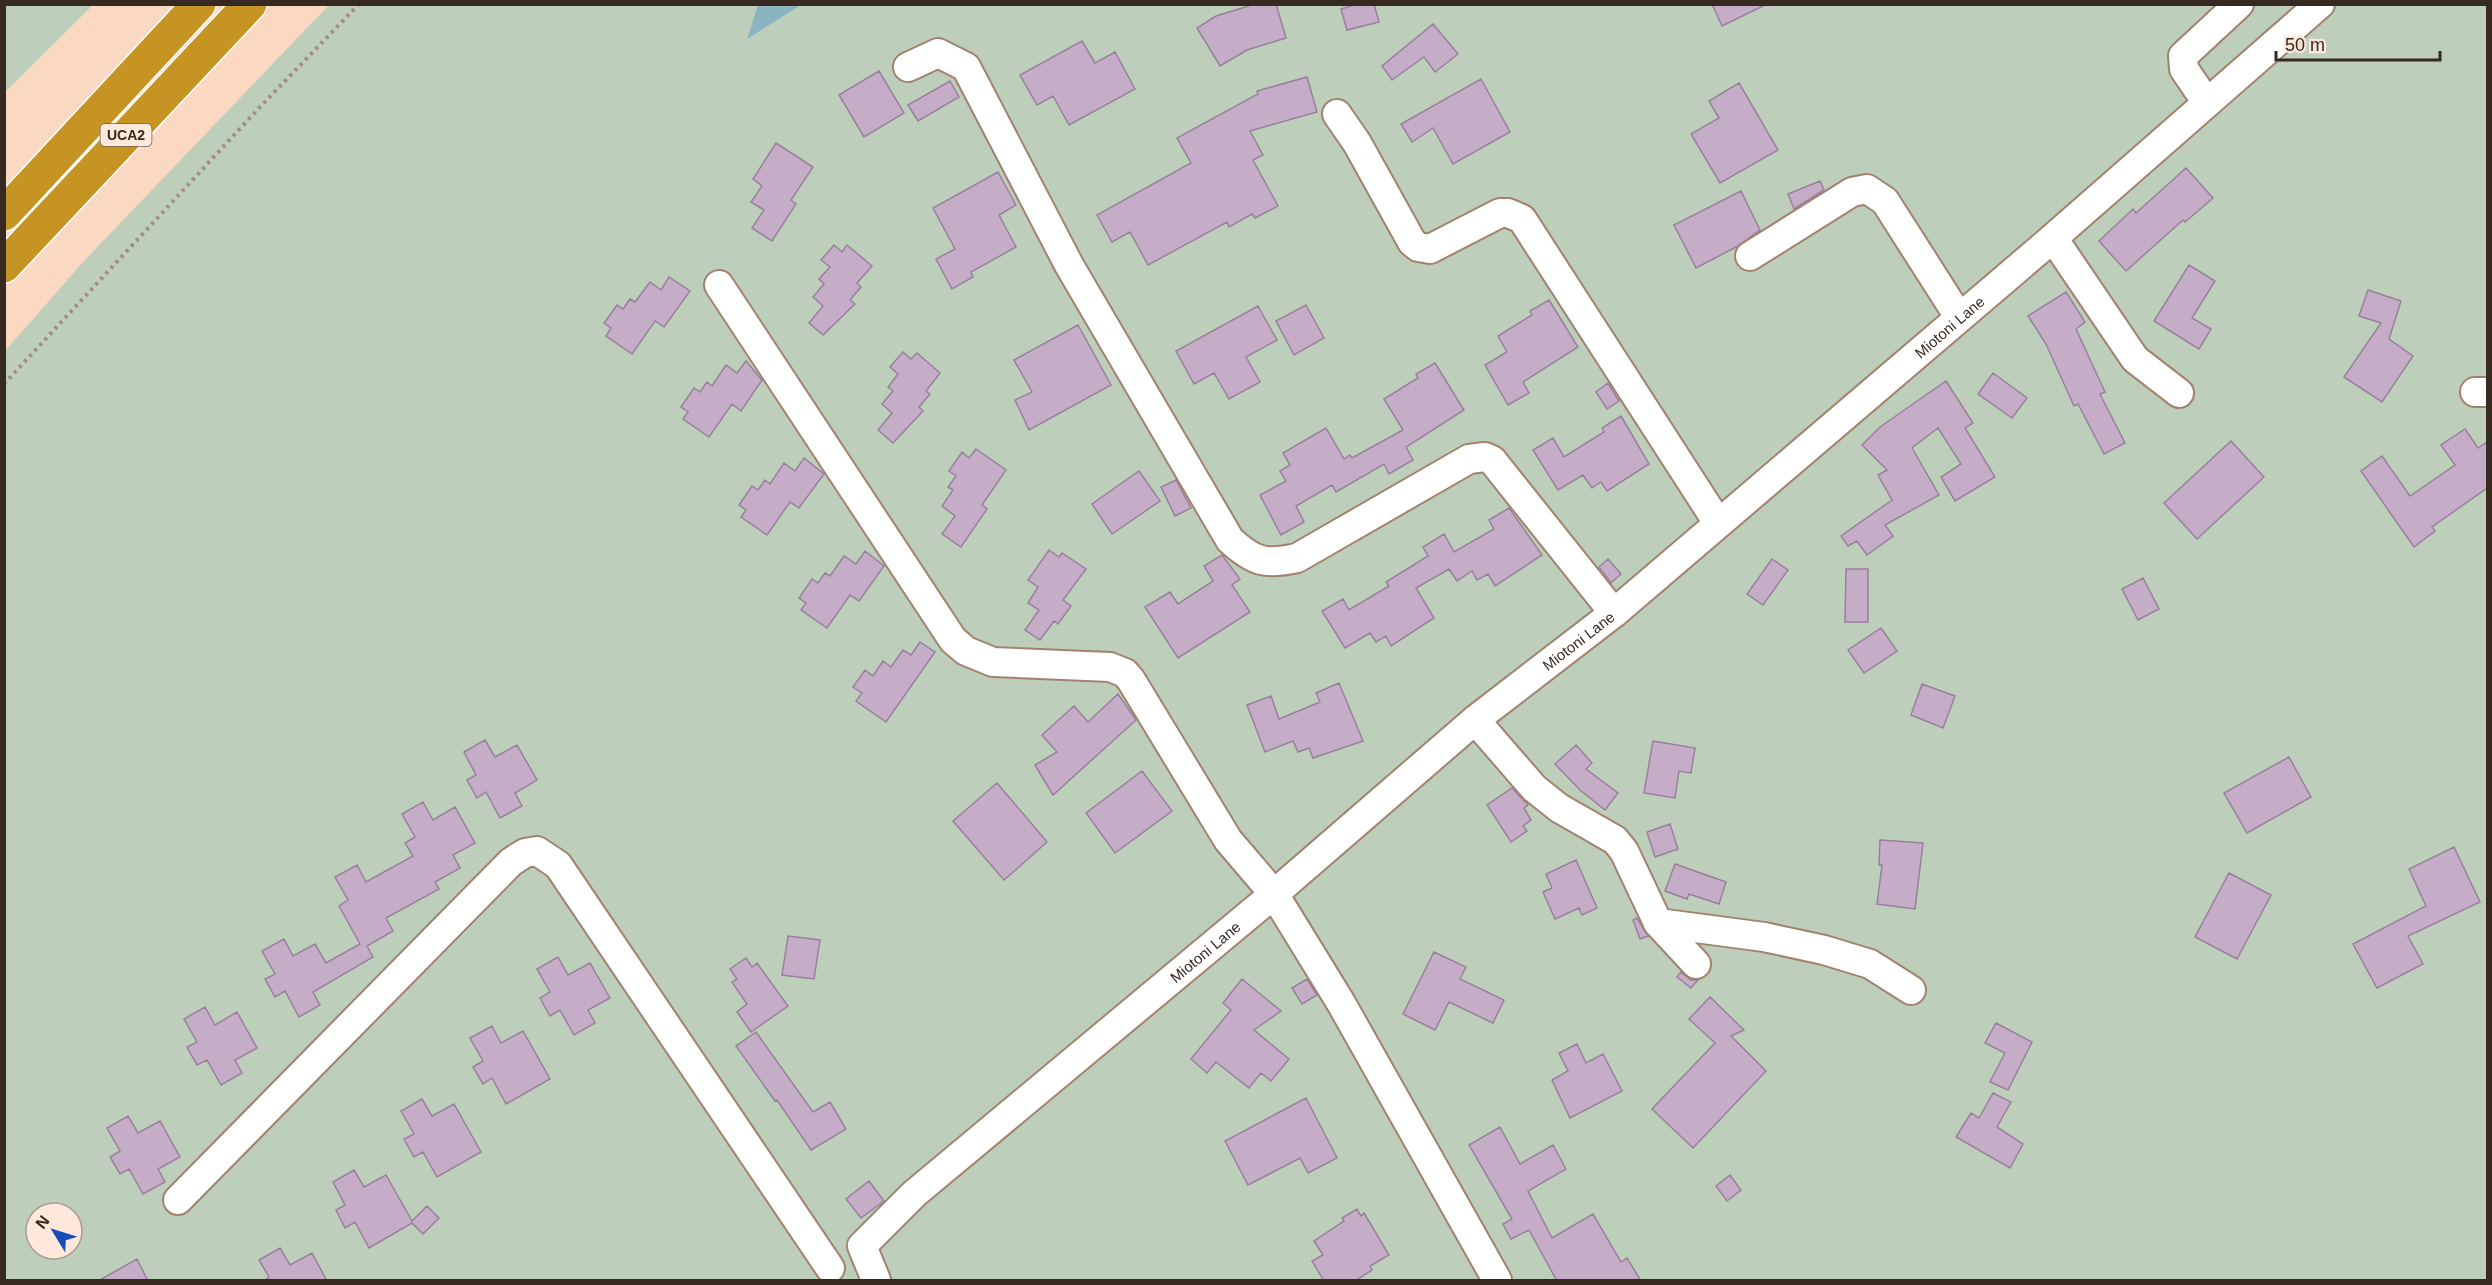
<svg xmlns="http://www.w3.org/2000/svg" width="2492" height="1285" viewBox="0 0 2492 1285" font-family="Helvetica,sans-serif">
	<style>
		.green { fill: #bdcebb; fill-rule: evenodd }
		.water { fill: #8cb4c0 }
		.building { fill: #c5adc8; stroke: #98809c; stroke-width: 1.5 }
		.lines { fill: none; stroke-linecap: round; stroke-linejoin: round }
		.minor-casing { stroke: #a2826e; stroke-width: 32 }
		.highway-casing { stroke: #fff; stroke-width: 36 }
		.path { stroke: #a48b7b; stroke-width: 4; stroke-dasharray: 3 4.5; stroke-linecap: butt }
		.minor { stroke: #fff; stroke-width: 28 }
		.highway { stroke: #c69422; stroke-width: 33 }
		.labels { text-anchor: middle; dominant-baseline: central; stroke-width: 4.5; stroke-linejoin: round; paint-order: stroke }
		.shield { fill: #fde8db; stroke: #726258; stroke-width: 1.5 }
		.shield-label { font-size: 14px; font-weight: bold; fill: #362920 }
		.street-label { font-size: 15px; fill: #362920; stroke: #fde8db }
	</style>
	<rect width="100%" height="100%" fill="#fad8c2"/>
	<path class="green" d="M5,4H93V5L5,92Z
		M329,5H2487V1280H5V351L84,261ZM36,1213H72V1249H36Z"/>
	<path class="water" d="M758,5V4L801,5L747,39Z"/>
	<path class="building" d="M1255,4H1276L1286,38L1247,50L1220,66L1197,28L1216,16Z
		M1357,4H1374L1379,22L1347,30L1341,9Z
		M1712,4H1767L1722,26Z
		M1433,24L1458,54L1435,72L1424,57L1392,80L1382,66Z
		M1082,41L1095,63L1115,52L1135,89L1069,125L1053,96L1037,105L1020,75Z
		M879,71L904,113L864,137L839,95Z
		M1307,77L1317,112L1250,131L1263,155L1253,160L1278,206L1255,218L1252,214L1229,227L1227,222L1148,265L1130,232L1112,242L1097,215L1191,163L1177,138L1258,94L1257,91Z
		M1481,79L1510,132L1453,164L1433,128L1412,142L1401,124Z
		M950,81L959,97L918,121L908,105Z
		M1739,83L1778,150L1720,183L1691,134L1719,118L1709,101Z
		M776,143L813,167L791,200L796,204L772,241L752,228L764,210L751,202L762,186L753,179Z
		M2186,168L2213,198L2185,222L2183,220L2126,271L2099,241L2133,209L2136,213Z
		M998,172L1016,205L999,215L1016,247L971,272L973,277L952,289L936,259L955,249L933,208Z
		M1820,181L1824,190L1794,209L1788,194Z
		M1741,191L1760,230L1736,247L1696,268L1674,225Z
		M834,245L842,252L847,245L872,266L857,283L861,287L850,300L855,304L823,335L809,323L823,306L813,297L824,284L819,279L830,267L821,260Z
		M2189,265L2215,281L2192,318L2211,329L2199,349L2154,321Z
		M669,277L690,291L664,327L655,321L632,354L606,336L611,328L604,323L617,305L623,309L630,299L635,302L650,282L661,290Z
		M2368,290L2401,301L2389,339L2413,356L2382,402L2344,377L2381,323L2359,316Z
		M2066,292L2085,322L2076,329L2105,392L2100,394L2125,443L2104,454L2078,404L2074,406L2046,344L2028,316Z
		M1549,300L1578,347L1523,382L1529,393L1508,405L1485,365L1507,352L1498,336L1532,315L1530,311Z
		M1306,305L1324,338L1294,355L1276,321Z
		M1258,306L1277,340L1246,357L1260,382L1229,399L1214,373L1194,384L1176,351Z
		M1078,325L1111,385L1029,430L1015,400L1032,392L1014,360Z
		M903,352L911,359L917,353L940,373L926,391L930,394L919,407L923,411L893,443L878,430L892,413L882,404L893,391L888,387L898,374L890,367Z
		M746,361L762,380L741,411L732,404L709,437L683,419L688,412L681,407L694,388L700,392L707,382L712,386L726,365L737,373Z
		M1435,363L1464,410L1406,447L1413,460L1389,474L1384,464L1336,492L1332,485L1296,506L1304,522L1281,535L1260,495L1286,481L1280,471L1290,465L1283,453L1326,428L1344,459L1350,455L1352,458L1403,430L1384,399L1418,378L1416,374Z
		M1993,373L2027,398L2012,418L1978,394Z
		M1946,381L1973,423L1965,428L1995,477L1955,501L1941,477L1961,464L1938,428L1912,448L1939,495L1885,525L1893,536L1867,555L1857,541L1848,546L1841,536L1892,500L1878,475L1887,470L1862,445L1880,427Z
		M1608,383L1619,401L1607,409L1596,392Z
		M1621,416L1649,464L1607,491L1601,482L1592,488L1583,475L1558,490L1533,450L1553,438L1564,457L1604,432L1602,428Z
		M2465,429L2478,448L2487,442V488L2432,527L2435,531L2414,547L2361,471L2382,456L2410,496L2455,465L2441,445Z
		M2231,441L2264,477L2197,539L2164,503Z
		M976,449L1006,470L982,505L987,509L961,547L942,534L955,516L942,506L953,490L948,487L956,476L949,471L962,452L969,458Z
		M804,458L824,474L799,508L790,502L767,535L741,517L746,510L739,505L752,486L758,490L765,480L770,484L784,463L795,471Z
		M1139,471L1160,501L1112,534L1092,504Z
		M1176,480L1191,508L1175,516L1161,487Z
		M1509,508L1542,555L1495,586L1488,574L1477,580L1472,571L1457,581L1449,569L1416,588L1434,618L1391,646L1386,636L1376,642L1370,633L1345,648L1322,611L1343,599L1349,610L1389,586L1386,582L1428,556L1423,547L1444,534L1454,552L1494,529L1489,520Z
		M1049,550L1059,557L1062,553L1086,569L1063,600L1071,606L1058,624L1054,621L1040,640L1025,630L1039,610L1028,603L1038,587L1028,580Z
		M865,551L884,566L859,601L850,595L827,628L801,610L806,603L799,598L812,579L818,583L825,573L830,576L844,556L856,564Z
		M1222,555L1240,579L1232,585L1250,612L1178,658L1145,607L1170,592L1178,604L1213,581L1204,566Z
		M1608,559L1621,574L1611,583L1599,567Z
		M1772,559L1788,570L1763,605L1747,594Z
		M1846,569H1868V622H1845Z
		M2143,578L2159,609L2138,620L2122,589Z
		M1881,628L1897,651L1864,673L1848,650Z
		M920,642L935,652L886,722L856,701L862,693L853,687L865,670L873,676L883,661L891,667L903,650L911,655Z
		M1339,683L1363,741L1313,758L1309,748L1298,752L1293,741L1265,752L1247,705L1271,696L1279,719L1320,702L1316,693Z
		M1922,684L1955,696L1943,728L1911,715Z
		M1118,694L1136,720L1053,795L1035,765L1057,752L1042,735L1074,706L1088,722Z
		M485,740L495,757L517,745L537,780L515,793L522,806L500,818L486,792L477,798L467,780L476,775L464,752Z
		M1653,741L1695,748L1691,773L1679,771L1675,798L1644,793Z
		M1576,745L1592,763L1586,769L1618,793L1605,810L1580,790L1555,764Z
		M2289,757L2311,797L2247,833L2224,793Z
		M1142,771L1172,811L1115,853L1086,813Z
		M997,783L1047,842L1004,880L953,821Z
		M1512,788L1528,805L1524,808L1531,820L1523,826L1527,831L1511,842L1487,805Z
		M423,802L433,820L455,807L475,843L453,855L460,868L435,882L439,889L386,918L393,931L367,946L373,957L313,992L320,1005L299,1017L285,991L275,997L265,979L275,974L262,951L284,939L293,956L315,944L326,963L360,944L339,906L348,900L335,877L357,865L366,882L413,856L405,843L415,837L402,814Z
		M1670,824L1678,849L1655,857L1647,832Z
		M1880,840L1923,843L1915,909L1877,904L1882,865H1879Z
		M2454,847L2480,902L2408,936L2423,964L2377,988L2353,944L2426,906L2409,869Z
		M1576,860L1597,908L1582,915L1579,908L1555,919L1543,892L1552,888L1546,874Z
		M1675,864L1726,882L1719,904L1689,894L1687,899L1665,891Z
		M2229,873L2271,895L2237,959L2195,937Z
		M1637,918L1648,936L1640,939L1633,920Z
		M788,936L820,940L814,979L782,975Z
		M1434,952L1466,967L1460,979L1504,1000L1493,1023L1449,1002L1435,1030L1403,1014Z
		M558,957L568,975L590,963L610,998L588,1010L595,1023L574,1035L560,1010L550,1016L540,998L550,992L537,969Z
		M746,958L752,967L757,963L788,1006L751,1032L737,1012L747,1004L732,982L737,979L730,969Z
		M1681,972L1691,980H1698L1691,988L1677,977Z
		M1242,979L1281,1011L1254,1030L1289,1059L1271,1081L1261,1073L1249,1088L1216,1062L1207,1073L1191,1059L1231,1010L1223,1003Z
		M1307,979L1317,995L1302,1004L1292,988Z
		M1710,997L1744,1030L1731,1036L1766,1071L1693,1148L1652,1109L1715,1043L1689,1019Z
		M205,1007L215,1025L237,1012L257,1048L235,1060L242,1073L221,1085L207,1060L197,1065L187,1047L197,1042L184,1019Z
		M1996,1023L2032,1042L2008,1090L1990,1082L2005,1053L1985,1043Z
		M492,1026L501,1043L523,1031L550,1079L506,1104L492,1078L483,1084L473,1067L483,1061L470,1038Z
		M756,1032L813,1112L830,1102L846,1129L811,1150L777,1100L775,1101L736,1046Z
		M1577,1044L1586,1063L1603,1054L1622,1091L1570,1118L1552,1080L1568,1071L1559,1053Z
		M1993,1093L2011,1102L1997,1127L2023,1144L2010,1168L1956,1137L1971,1113L1979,1118Z
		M1306,1098L1337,1158L1308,1173L1300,1158L1248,1185L1225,1141Z
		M422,1099L432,1116L454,1104L481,1152L437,1177L423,1152L414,1157L404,1139L414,1134L401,1111Z
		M128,1116L138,1133L160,1121L180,1157L158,1169L165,1182L143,1194L129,1169L120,1174L110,1157L120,1151L107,1128Z
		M1500,1127L1520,1164L1553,1145L1566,1169L1528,1191L1552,1238L1593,1214L1621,1262L1627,1258L1641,1281H1557L1529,1230L1511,1239L1503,1224L1512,1219L1469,1145Z
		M354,1170L364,1187L386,1175L412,1221L427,1206L439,1218L423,1234L412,1223L369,1248L355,1222L345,1228L336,1210L345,1205L333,1182Z
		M1730,1175L1741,1190L1727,1201L1716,1186Z
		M869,1181L884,1201L861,1218L846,1199Z
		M1357,1209L1361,1216L1364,1213L1389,1255L1370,1266L1372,1270L1355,1281H1324L1312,1261L1323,1255L1314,1241L1344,1221L1342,1218Z
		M280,1248L290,1265L312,1253L327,1281H264L269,1277L259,1260Z
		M137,1259L148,1281H98Z"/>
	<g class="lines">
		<defs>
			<g id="minor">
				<path d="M908,67L938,53L966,67L1069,265L1230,540C1254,562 1265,565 1297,558L1469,459L1485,457L1492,460L1614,613"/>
				<path d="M2207,103L2184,69L2183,56L2239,4"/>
				<path d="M1337,114L1357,143L1412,242L1418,247L1430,249L1500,213H1508L1522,219L1718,523"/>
				<path d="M2053,238L2135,359L2179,393"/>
				<path d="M1750,256L1852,192L1867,189L1885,201L1959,317"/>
				<path d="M719,285L953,640L966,651L993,662L1110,667L1125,673L1131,680L1228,840L1274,894L1341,1003L1497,1280"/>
				<path d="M2475,392H2488"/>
				<path d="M1475,720L1534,788L1559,808L1615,840L1624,851L1658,923L1696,964"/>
				<path d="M1658,923L1764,937L1824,950L1870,964L1911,990"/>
				<path d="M178,1200L511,862L525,853L537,851L558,865L830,1268"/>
				<path id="s1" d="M876,1280L862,1246L914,1194L1274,894L1475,720L1614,613L2053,238L2320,4"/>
			</g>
			<path id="highway" d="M4,214L199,4
				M4,266L250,4"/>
		</defs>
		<use href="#minor" class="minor-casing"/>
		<use href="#highway" class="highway-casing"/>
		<path class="path" d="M4,384L260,107L359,4"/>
		<use href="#minor" class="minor"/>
		<use href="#highway" class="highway"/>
	</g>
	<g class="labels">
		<rect class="shield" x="100.5" y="124" width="51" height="22" rx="4.5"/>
		<g class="shield-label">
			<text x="126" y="135">UCA2</text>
		</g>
		<g class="street-label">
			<text stroke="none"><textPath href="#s1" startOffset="1461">Miotoni Lane</textPath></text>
			<text stroke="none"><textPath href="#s1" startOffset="975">Miotoni Lane</textPath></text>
			<text stroke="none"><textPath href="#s1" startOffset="489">Miotoni Lane</textPath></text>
		</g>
	</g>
	<rect width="2492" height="1285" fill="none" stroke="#362920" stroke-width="12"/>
	<g transform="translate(54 1231) rotate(308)"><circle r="28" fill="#fde8db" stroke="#ad9c90" stroke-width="1.5"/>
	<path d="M0-4.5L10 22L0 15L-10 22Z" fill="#184cb8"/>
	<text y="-9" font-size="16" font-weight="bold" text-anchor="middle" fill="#362920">N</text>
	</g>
	<path d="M2276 51v9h164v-9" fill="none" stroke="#362920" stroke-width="3"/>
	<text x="2285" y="51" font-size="18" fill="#362920" stroke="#fde8db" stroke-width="4.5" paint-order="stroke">50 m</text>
</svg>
